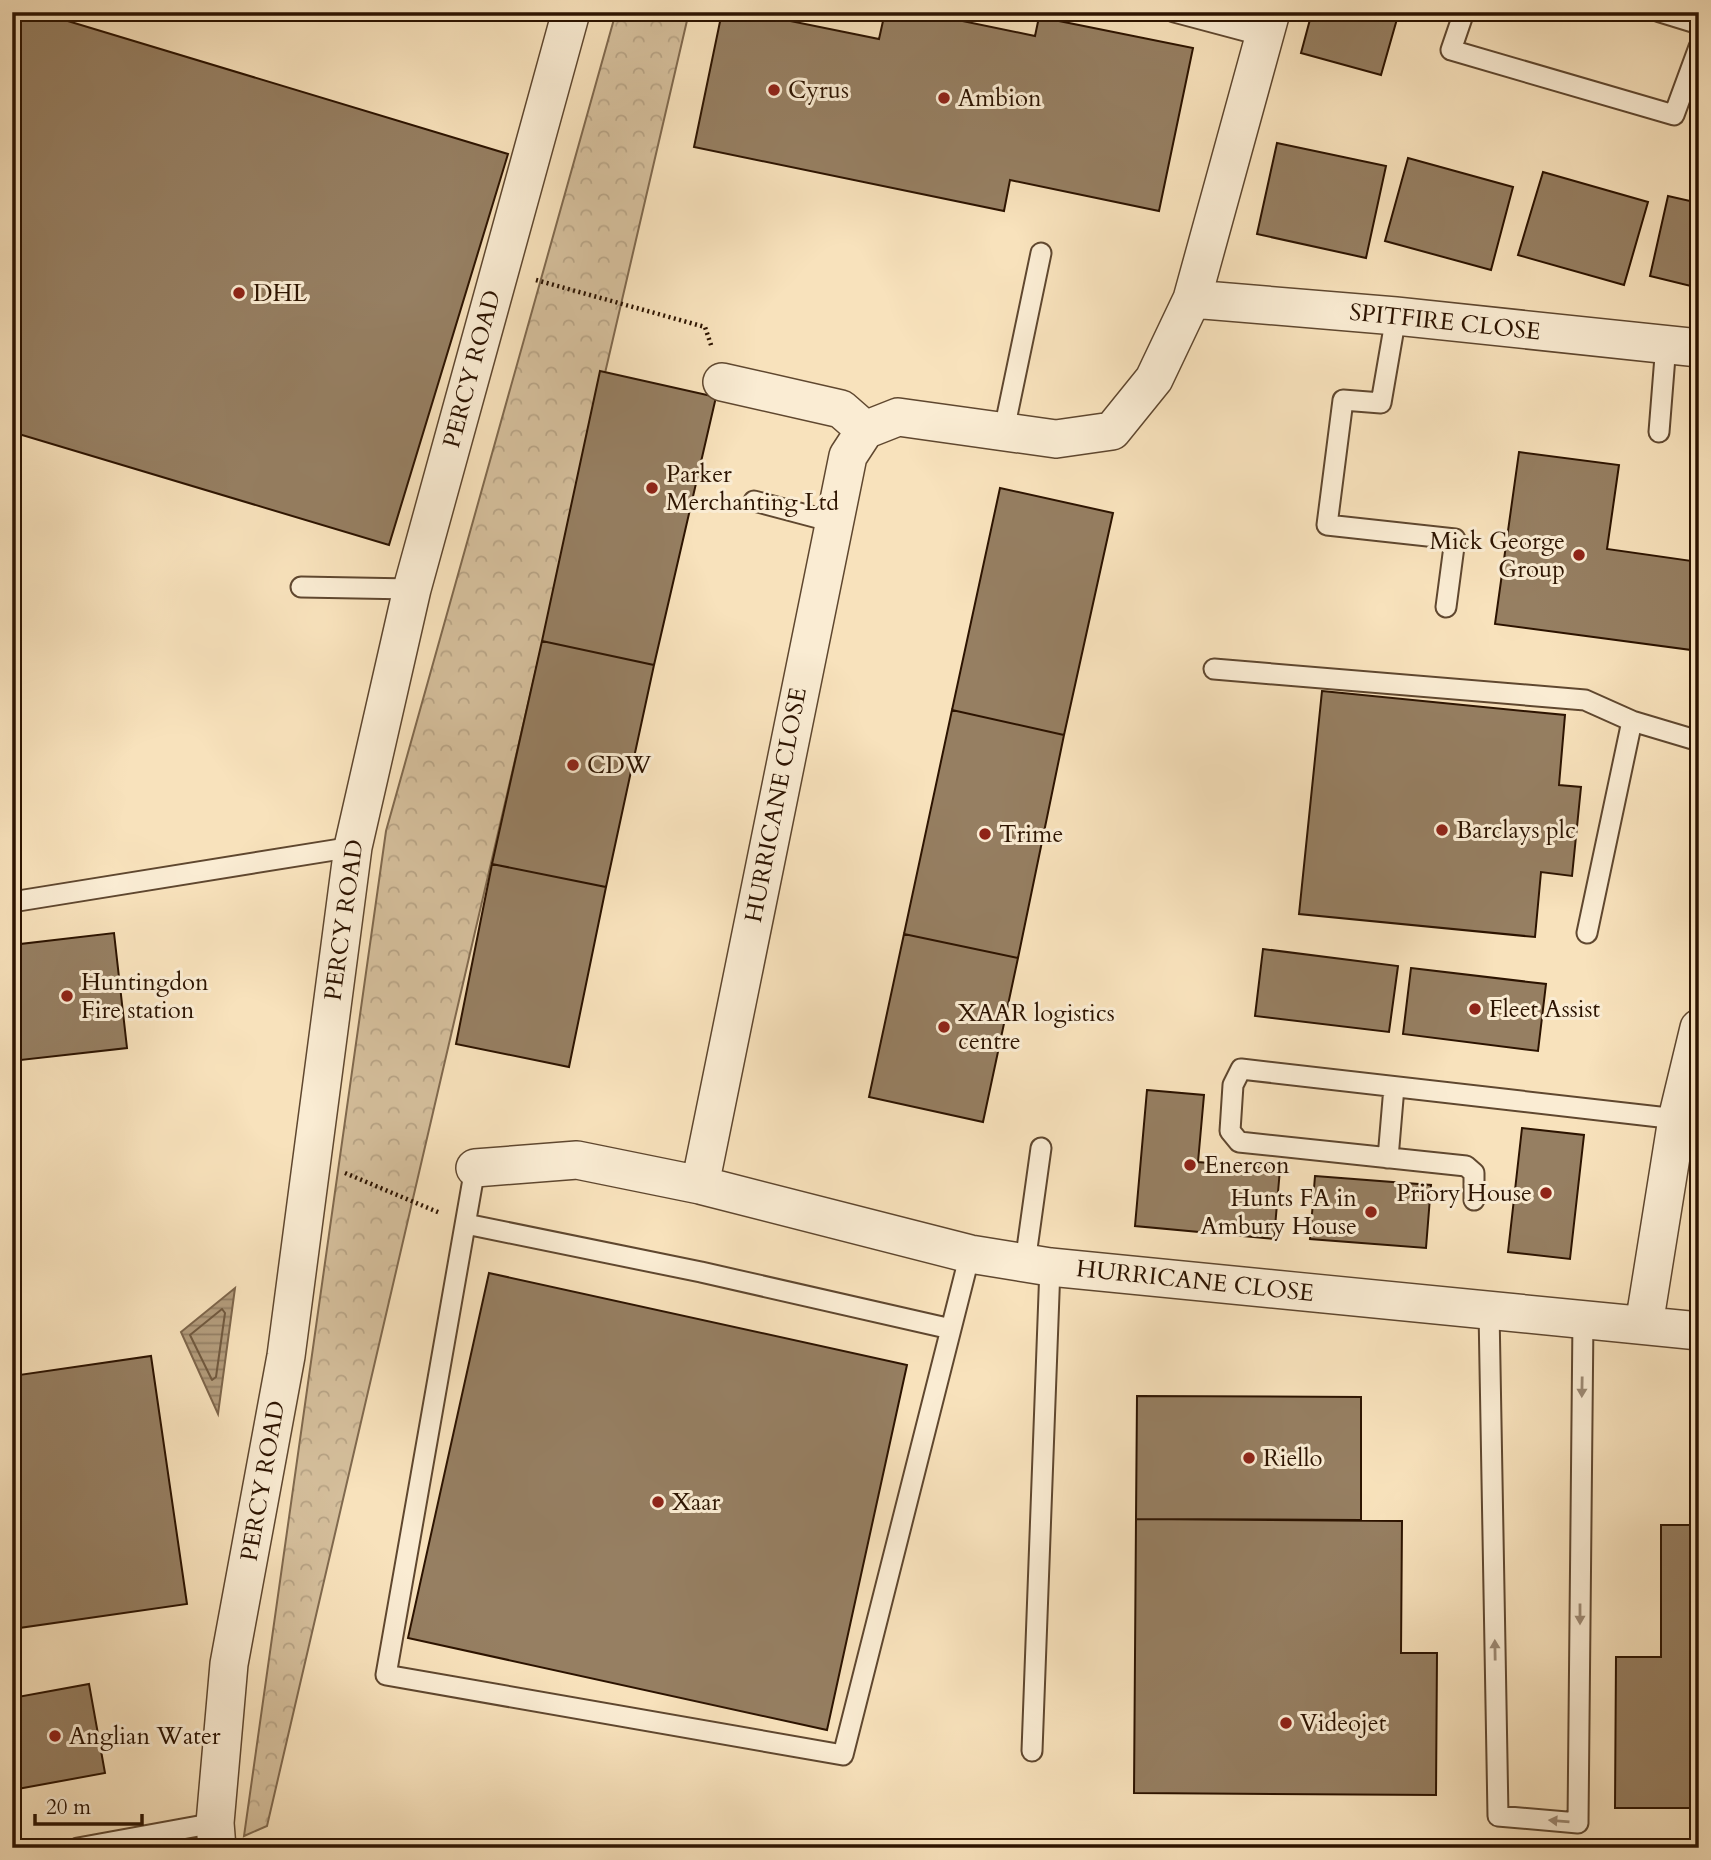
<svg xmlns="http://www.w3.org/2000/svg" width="1711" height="1860" viewBox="0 0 1711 1860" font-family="Cardo,serif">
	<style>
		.forest { fill: url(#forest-crowns); stroke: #80694e; stroke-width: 2 }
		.water { fill: url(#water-rules); stroke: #7d654a; stroke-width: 2 }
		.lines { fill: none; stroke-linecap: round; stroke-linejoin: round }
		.shore { stroke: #70583e; stroke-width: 2 }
		.building { fill: #967f62; stroke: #2c1300; stroke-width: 2 }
		.service-casing { stroke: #5f472f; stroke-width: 23 }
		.minor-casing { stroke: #5f472f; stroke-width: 40 }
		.path { stroke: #2c1300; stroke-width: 4.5; stroke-dasharray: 2 3.5; stroke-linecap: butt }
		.service { stroke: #faecd3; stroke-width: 19 }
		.minor { stroke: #faecd3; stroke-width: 37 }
		.oneway { fill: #9d8a74 }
		.poi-dot { fill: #8f2418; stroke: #faecd3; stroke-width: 2.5 }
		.labels { text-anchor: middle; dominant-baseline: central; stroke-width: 6; stroke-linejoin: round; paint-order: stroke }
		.poi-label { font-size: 24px; fill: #2c1300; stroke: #faecd3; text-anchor: start }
		.street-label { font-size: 24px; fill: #2c1300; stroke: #faecd3 }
	</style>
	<defs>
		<pattern id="forest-crowns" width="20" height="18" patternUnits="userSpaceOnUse" patternTransform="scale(1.75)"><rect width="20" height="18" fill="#d5bf9c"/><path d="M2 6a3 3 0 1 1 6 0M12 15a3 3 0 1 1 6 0" fill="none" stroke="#b7a385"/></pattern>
		<pattern id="water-rules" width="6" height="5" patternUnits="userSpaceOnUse" patternTransform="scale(1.75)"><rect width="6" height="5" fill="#b39c7c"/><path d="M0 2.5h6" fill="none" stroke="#927e63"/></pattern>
	</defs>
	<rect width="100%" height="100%" fill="#f8e2bc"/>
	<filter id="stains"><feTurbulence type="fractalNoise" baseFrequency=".00286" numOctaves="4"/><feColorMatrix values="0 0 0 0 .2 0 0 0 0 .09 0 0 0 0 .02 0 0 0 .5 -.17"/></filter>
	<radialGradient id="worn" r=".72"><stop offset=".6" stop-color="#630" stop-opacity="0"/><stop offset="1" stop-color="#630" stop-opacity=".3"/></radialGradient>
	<path class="forest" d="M616,12H689L267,1826L244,1836L386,831Z"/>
	<path class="water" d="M235,1288L218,1414L181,1332Z"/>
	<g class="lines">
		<path class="shore" d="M222,1309L225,1313L216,1377L212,1380L190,1335Z"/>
	</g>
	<path class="building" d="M12,12H38L508,154L389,545L12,432Z
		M722,12H746L879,39L885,12H919L1035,36L1039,17L1193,48L1159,211L1010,180L1004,211L694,147Z
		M1312,12H1399L1381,75L1301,53Z
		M1277,143L1386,166L1366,258L1257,234Z
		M1408,158L1513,187L1491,270L1385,241Z
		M1543,172L1648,202L1624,285L1518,255Z
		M1668,196L1699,203V288L1650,276Z
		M600,371L716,397L654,665L542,641Z
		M1519,452L1619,465L1607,549L1699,562V651L1495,624Z
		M1000,488L1113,513L1064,735L952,710Z
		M542,641L654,665L606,887L492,864Z
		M1322,691L1565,715L1559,785L1581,787L1572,876L1541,872L1535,937L1299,914Z
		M952,710L1064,735L1018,958L904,934Z
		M492,864L606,887L569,1067L456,1044Z
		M114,933L127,1048L12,1061V945Z
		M904,934L1018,958L983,1122L869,1097Z
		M1263,949L1398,966L1389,1032L1255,1016Z
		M1411,968L1546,984L1538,1051L1403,1034Z
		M1147,1090L1204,1095L1198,1162L1280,1169L1274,1239L1135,1226Z
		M1522,1128L1584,1135L1570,1259L1508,1252Z
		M1315,1176L1431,1185L1426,1248L1310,1239Z
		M489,1273L907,1365L827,1730L408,1638Z
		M151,1356L187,1604L12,1629V1376Z
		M1697,1392H1699V1808H1615L1616,1657H1661V1525H1696Z
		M1137,1396L1361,1397V1520L1136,1519Z
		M1136,1519L1402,1521L1401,1653H1437L1436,1795L1134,1793Z
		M89,1684L105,1773L12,1790V1698Z"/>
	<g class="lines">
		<defs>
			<path id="service" d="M1174,12L1264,36
				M1464,12L1451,50L1674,115L1699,47
				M1660,12L1699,24
				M1396,316L1381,403L1343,400L1327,525L1455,539L1446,607
				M1004,430L1041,253
				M1659,432L1666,344
				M754,501L833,522
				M301,587L412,589
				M1214,669L1585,700L1632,721
				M12,902L353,847
				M1587,933L1632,721L1699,741
				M1388,1158L1394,1087
				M475,1168L386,1675L843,1755L970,1254
				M1474,1200V1173L1466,1166L1239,1142L1230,1131L1233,1085L1241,1069L1677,1119
				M466,1224L701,1272L951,1329
				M1025,1263L1041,1148
				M1489,1310L1498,1816L1578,1823L1583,1318
				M1032,1751L1050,1267
				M78,1848L215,1823"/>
			<path id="minor" d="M1192,299L1271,12
				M722,382L841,409L865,430L898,417L1056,439L1112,431L1154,379L1192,299L1396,316L1699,348
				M475,1168L577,1160L700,1185L970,1254L1050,1267L1699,1331
				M700,1185L848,456L865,430
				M1644,1325L1677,1119L1699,1028
				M217,1848L215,1823L229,1664L286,1356L353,847L412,589L571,12"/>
		</defs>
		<use href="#service" class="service-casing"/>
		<use href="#minor" class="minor-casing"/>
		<path class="path" d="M536,280L705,327L712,348
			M345,1173L440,1213"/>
		<use href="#service" class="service"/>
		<use href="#minor" class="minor"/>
	</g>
	<defs><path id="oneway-solid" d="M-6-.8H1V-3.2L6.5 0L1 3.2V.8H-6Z" transform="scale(1.75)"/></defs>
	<g class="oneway">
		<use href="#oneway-solid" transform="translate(1582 1387) rotate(91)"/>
		<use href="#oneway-solid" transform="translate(1580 1614) rotate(90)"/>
		<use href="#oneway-solid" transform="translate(1495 1650) rotate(-91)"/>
		<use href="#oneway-solid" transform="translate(1559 1821) rotate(-175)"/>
	</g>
	<g class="poi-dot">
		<circle cx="774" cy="90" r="7"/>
		<circle cx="944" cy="98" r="7"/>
		<circle cx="239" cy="293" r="7"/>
		<circle cx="652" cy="488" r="7"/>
		<circle cx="1579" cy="555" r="7"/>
		<circle cx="573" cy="765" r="7"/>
		<circle cx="1442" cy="830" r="7"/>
		<circle cx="985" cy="834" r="7"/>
		<circle cx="67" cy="996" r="7"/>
		<circle cx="1475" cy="1009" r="7"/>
		<circle cx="944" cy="1027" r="7"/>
		<circle cx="1190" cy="1165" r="7"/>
		<circle cx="1546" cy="1193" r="7"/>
		<circle cx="1371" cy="1212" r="7"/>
		<circle cx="1249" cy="1458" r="7"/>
		<circle cx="658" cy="1502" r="7"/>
		<circle cx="1286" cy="1723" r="7"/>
		<circle cx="55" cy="1736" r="7"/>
	</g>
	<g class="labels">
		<g class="poi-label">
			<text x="788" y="90">Cyrus</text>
			<text x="958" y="98">Ambion</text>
			<text x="253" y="293">DHL</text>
			<text x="666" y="474">Parker<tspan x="666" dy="28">Merchanting Ltd</tspan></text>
			<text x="1565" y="541" text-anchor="end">Mick George<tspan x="1565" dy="28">Group</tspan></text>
			<text x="587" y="765">CDW</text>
			<text x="1456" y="830">Barclays plc</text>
			<text x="999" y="834">Trime</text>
			<text x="81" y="982">Huntingdon<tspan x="81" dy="28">Fire station</tspan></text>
			<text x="1489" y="1009">Fleet Assist</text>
			<text x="958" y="1013">XAAR logistics<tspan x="958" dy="28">centre</tspan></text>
			<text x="1204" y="1165">Enercon</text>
			<text x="1532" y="1193" text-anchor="end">Priory House</text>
			<text x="1357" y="1198" text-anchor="end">Hunts FA in<tspan x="1357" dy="28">Ambury House</tspan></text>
			<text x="1263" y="1458">Riello</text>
			<text x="672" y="1502">Xaar</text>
			<text x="1300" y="1723">Videojet</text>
			<text x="69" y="1736">Anglian Water</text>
		</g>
		<g class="street-label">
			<text transform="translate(1445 322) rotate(6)">SPITFIRE CLOSE</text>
			<text transform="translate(472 369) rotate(-75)">PERCY ROAD</text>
			<text transform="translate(776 805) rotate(-79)">HURRICANE CLOSE</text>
			<text transform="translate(344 920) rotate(-82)">PERCY ROAD</text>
			<text transform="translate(1195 1281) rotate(6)">HURRICANE CLOSE</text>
			<text transform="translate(263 1481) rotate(-80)">PERCY ROAD</text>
		</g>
	</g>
	<rect width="1711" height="1860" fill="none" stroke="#f8e2bc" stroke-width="42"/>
	<rect x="14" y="14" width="1683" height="1832" fill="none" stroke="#2c1300" stroke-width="3.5"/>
	<rect x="21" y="21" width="1669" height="1818" fill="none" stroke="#2c1300" stroke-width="2"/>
	<path d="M35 1814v10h107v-10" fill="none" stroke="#2c1300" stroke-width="3.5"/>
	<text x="46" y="1814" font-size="21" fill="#2c1300" stroke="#faecd3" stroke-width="5" paint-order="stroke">20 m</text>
	<rect width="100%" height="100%" filter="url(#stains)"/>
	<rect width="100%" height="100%" fill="url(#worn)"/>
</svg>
